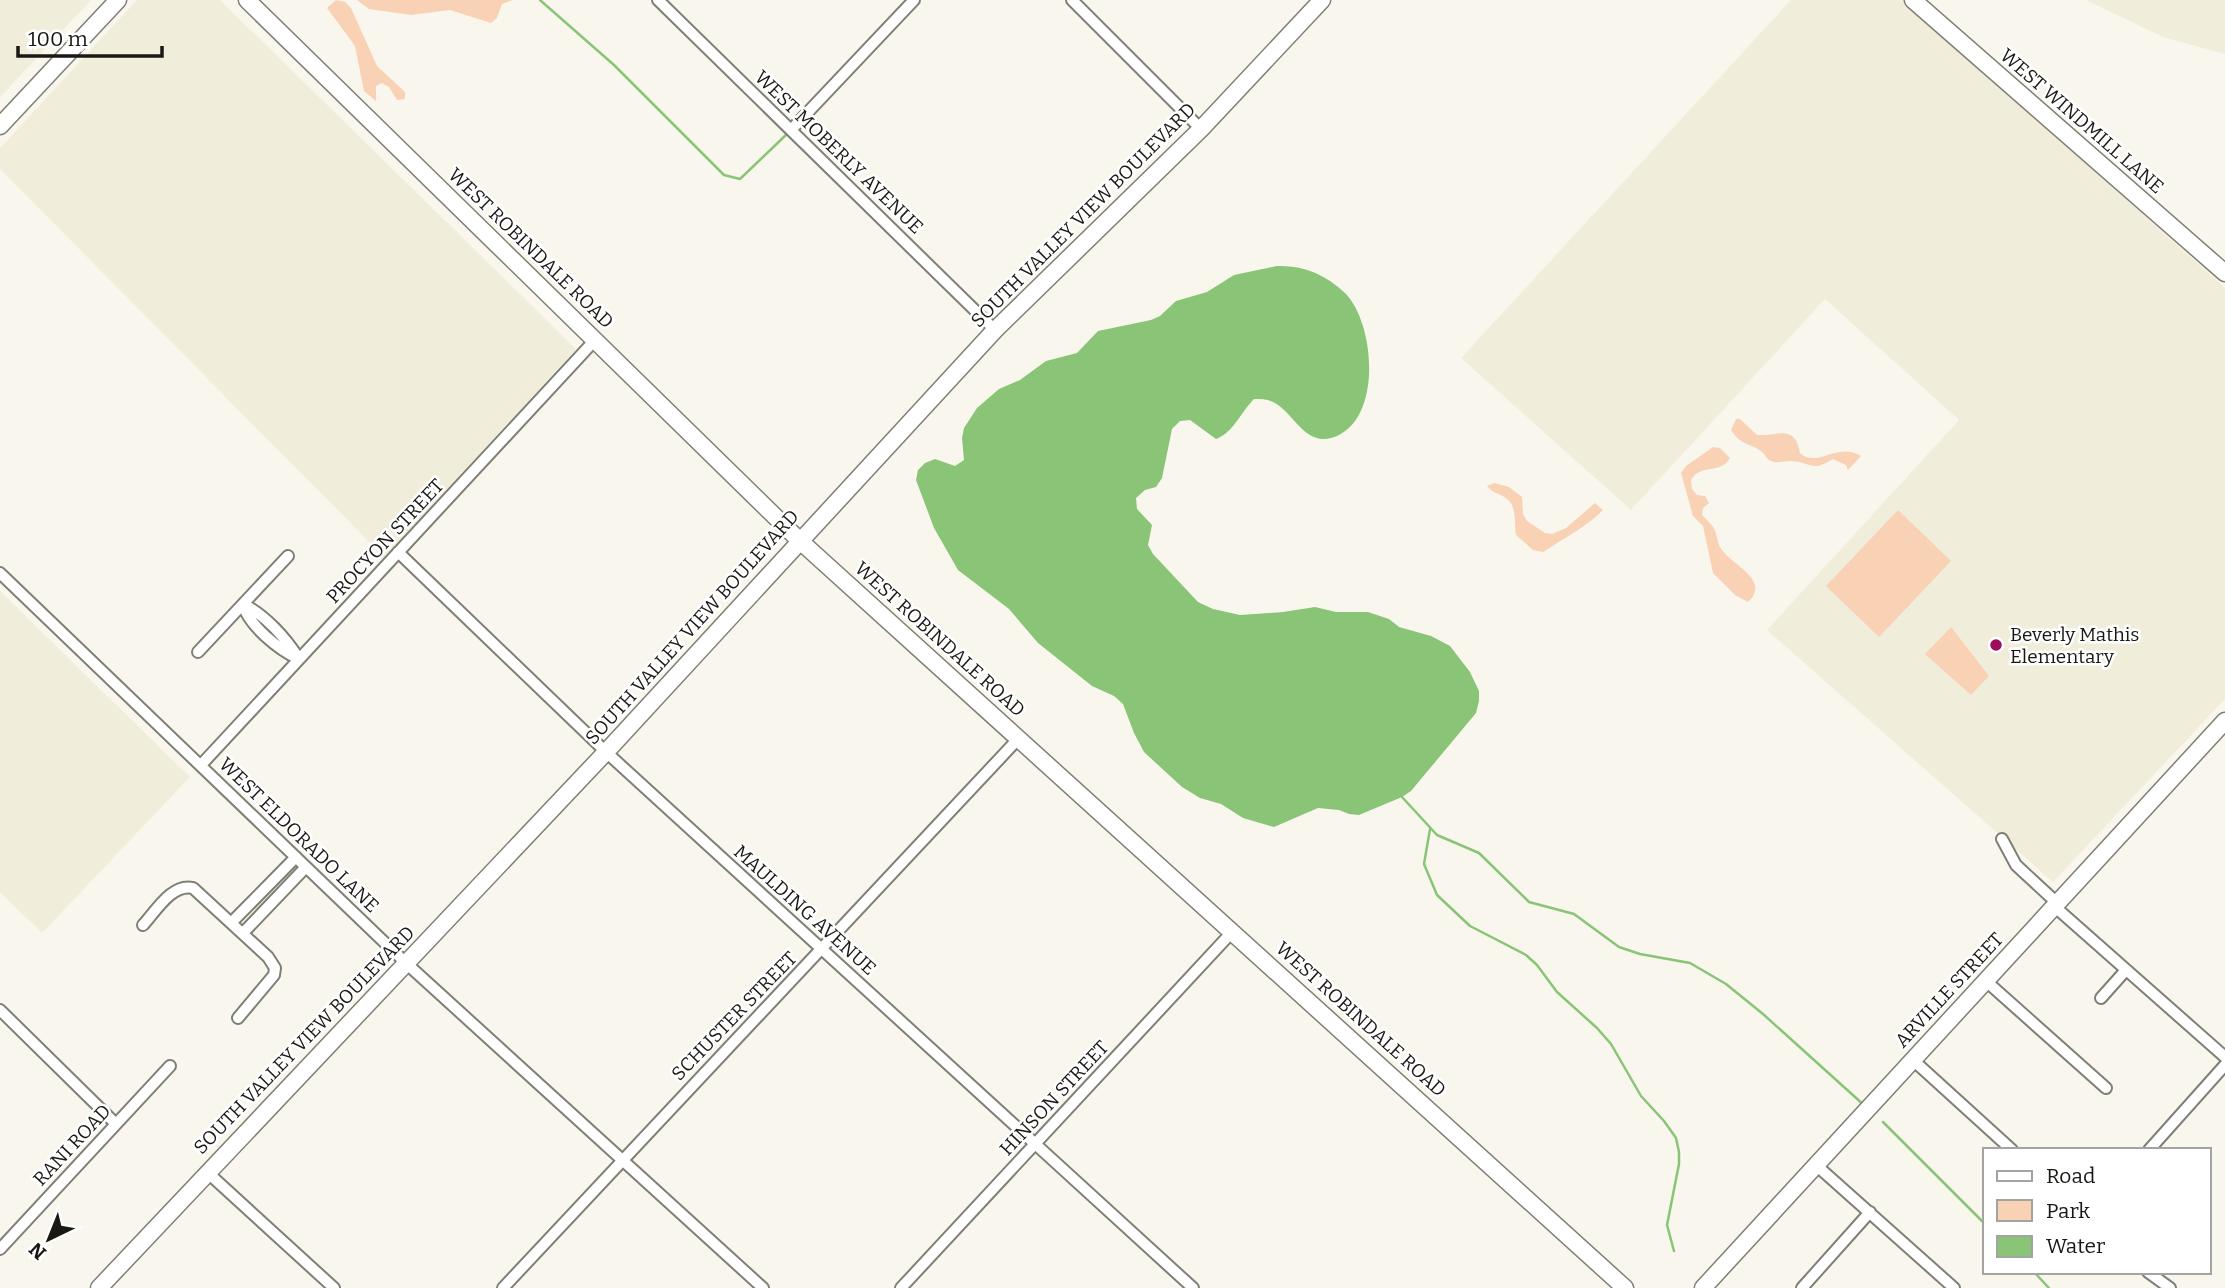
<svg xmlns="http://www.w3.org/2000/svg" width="2225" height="1288" viewBox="0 0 2225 1288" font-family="Bitter,serif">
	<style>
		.built { fill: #f0eddb }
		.green { fill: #f9d1b4 }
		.water { fill: #89c477 }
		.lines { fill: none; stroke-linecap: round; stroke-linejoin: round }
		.stream { stroke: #89c477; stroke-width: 2.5 }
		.street-casing { stroke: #807f76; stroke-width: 14 }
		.secondary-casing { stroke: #807f76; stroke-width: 19 }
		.street { stroke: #fff; stroke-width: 10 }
		.secondary { stroke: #fff; stroke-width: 16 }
		.poi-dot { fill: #9c0c5a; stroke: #fff; stroke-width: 2.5 }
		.labels { text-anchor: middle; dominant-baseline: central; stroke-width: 5; stroke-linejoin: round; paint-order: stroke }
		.street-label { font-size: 19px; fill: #191815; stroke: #fff }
		.poi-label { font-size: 19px; fill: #191815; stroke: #fff; text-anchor: start }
	</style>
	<rect width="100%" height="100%" fill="#f9f7ed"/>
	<path class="built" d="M0,0H91L0,97Z
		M137,0H220L576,349L384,557L0,169V148Z
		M1791,0H1903L2225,288V699L2053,882L1767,630L1959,420L1825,299L1631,510L1461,358Z
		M2086,0H2225V54L2163,37Z
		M0,591L190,777L42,933L0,892Z"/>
	<path class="green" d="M336,0L345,2L351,8L377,66L405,92V99L397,100L389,87L382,83L376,86V101L364,91L355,46L327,8Z
		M357,0H513L502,4L497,18L491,23L450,10L411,15L369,9Z
		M1736,419H1740L1757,435C1778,436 1795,424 1800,453C1817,469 1838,441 1861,456L1848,470L1846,465L1833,459C1811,473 1811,462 1791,461C1785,461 1780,463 1774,462C1766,460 1767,456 1762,452C1750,442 1742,447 1731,430Z
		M1713,447L1720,448L1730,458C1720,475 1701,463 1691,480L1692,489L1697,495L1705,496L1709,503L1703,508L1702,515C1705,519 1710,522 1713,527C1717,533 1717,541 1720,547C1730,565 1772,579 1748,602L1735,595L1713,573L1703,526L1693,516L1681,473L1686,466Z
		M1494,483L1509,487L1522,497L1523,514L1527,521L1545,533L1552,534L1566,528L1595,503L1603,510C1585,528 1564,538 1543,552L1533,550L1516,535C1514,524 1517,506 1507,499C1500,493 1493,494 1487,486Z
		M1898,510L1951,561L1879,637L1826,586Z
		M1951,627L1989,676L1971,695L1925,654Z"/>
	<path class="water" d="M1277,266C1304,265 1326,275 1345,293C1376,324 1383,424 1331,438C1305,445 1294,414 1275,403C1269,399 1261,399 1254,399C1241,412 1233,433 1216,439L1190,420L1180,421L1172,429L1162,478L1156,487L1145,490L1136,498L1137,509L1152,525L1148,545L1153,554L1198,602L1213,609L1240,615L1283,612L1315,607L1336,612H1368L1389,619L1399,627L1431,636L1450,646L1470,672L1479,691V701L1476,713L1411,791L1402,797L1359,815L1349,814L1339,810L1318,808L1274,827L1243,818L1221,804L1200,798L1182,787L1144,752L1134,733L1123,704L1114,696L1092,686L1038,643L1009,609L958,570L934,528L916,480L918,470L925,463L935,459L955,466L964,460L962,438L964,428L977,408L999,389L1020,380L1046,361L1077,353L1098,331L1151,320L1160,316L1176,301L1207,292L1234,275Z"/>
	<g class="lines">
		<path class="stream" d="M540,0L614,65L724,175L740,179L789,132
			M1402,797L1437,835L1479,853L1529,902L1574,914L1619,947L1640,954L1690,963L1726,984L1763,1014L1865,1106
			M1430,829L1424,864L1437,895L1470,926L1526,955L1537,965L1557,992L1597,1028L1611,1044L1641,1096L1664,1121L1676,1138L1679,1152V1164L1667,1225L1674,1251
			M1883,1122L1985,1224
			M2034,1272L2049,1288"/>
		<defs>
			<path id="street" d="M658,0L995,330
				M1072,0L1201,129
				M791,130L914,0
				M398,552L606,752L1193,1288
				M0,573L407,964L763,1288
				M243,604C248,625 279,650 299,659
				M243,604C265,615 286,638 299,659
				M198,652L288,556
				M201,765L595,340
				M2002,839L2016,865L2057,903
				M2054,906L2225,1057
				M232,922L296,857
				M143,925C156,911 172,883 193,888L268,957L275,968L274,975L238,1018
				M243,933L306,867
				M1986,981L2106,1088
				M2101,998L2126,970
				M0,1010L116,1124
				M1913,1060L2012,1150
				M2149,1150L2225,1065
				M1816,1165L1954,1288
				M207,1172L334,1288
				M0,1249L170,1066
				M2148,1272L2170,1288
				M503,1288L1019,738
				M901,1288L1233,931
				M1802,1288L1870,1212"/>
			<path id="secondary" d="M247,0L799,540L1625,1288
				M1913,0L2225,273
				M0,126L118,0
				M99,1288L606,752L995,330L1201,129L1322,0
				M1703,1288L2225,721"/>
		</defs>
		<use href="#street" class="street-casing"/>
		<use href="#secondary" class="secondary-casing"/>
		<use href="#street" class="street"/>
		<use href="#secondary" class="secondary"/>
	</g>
	<circle class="poi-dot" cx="1996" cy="645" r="7"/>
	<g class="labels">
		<g class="street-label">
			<text transform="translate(2082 121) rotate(41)">WEST WINDMILL LANE</text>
			<text transform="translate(839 152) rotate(44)">WEST MOBERLY AVENUE</text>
			<text transform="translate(1083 215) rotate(-45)">SOUTH VALLEY VIEW BOULEVARD</text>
			<text transform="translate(531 248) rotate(44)">WEST ROBINDALE ROAD</text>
			<text transform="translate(385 541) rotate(-47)">PROCYON STREET</text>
			<text transform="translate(692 627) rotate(-48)">SOUTH VALLEY VIEW BOULEVARD</text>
			<text transform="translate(940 639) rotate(42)">WEST ROBINDALE ROAD</text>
			<text transform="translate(299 835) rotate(44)">WEST ELDORADO LANE</text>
			<text transform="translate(805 910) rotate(42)">MAULDING AVENUE</text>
			<text transform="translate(1949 990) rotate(-47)">ARVILLE STREET</text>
			<text transform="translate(734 1016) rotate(-46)">SCHUSTER STREET</text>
			<text transform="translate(1361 1019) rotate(42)">WEST ROBINDALE ROAD</text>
			<text transform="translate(304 1040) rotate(-46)">SOUTH VALLEY VIEW BOULEVARD</text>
			<text transform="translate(1054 1098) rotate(-47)">HINSON STREET</text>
			<text transform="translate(72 1145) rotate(-47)">RANI ROAD</text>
		</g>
		<g class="poi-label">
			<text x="2010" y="634">Beverly Mathis<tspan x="2010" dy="22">Elementary</tspan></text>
		</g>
	</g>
	<rect x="1983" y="1148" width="228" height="126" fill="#ffffff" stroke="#a3a3a1" stroke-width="2"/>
	<rect x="1997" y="1171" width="35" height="10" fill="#ffffff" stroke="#a3a3a1" stroke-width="2"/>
	<text x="2046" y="1183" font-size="21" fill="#191815">Road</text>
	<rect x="1997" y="1200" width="35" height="21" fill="#f9d1b4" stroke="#a3a3a1" stroke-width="2"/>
	<text x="2046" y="1218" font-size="21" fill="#191815">Park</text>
	<rect x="1997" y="1236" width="35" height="21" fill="#89c477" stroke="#a3a3a1" stroke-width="2"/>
	<text x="2046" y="1253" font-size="21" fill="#191815">Water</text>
	<g transform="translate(49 1239) rotate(223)" stroke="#ffffff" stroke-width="5" paint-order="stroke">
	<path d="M0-5L12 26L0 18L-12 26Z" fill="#191815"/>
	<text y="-10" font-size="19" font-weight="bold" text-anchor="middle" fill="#191815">N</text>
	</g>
	<path d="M18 46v10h144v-10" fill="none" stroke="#191815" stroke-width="3.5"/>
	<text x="28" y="46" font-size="21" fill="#191815" stroke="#ffffff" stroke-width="5" paint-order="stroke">100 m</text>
</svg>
